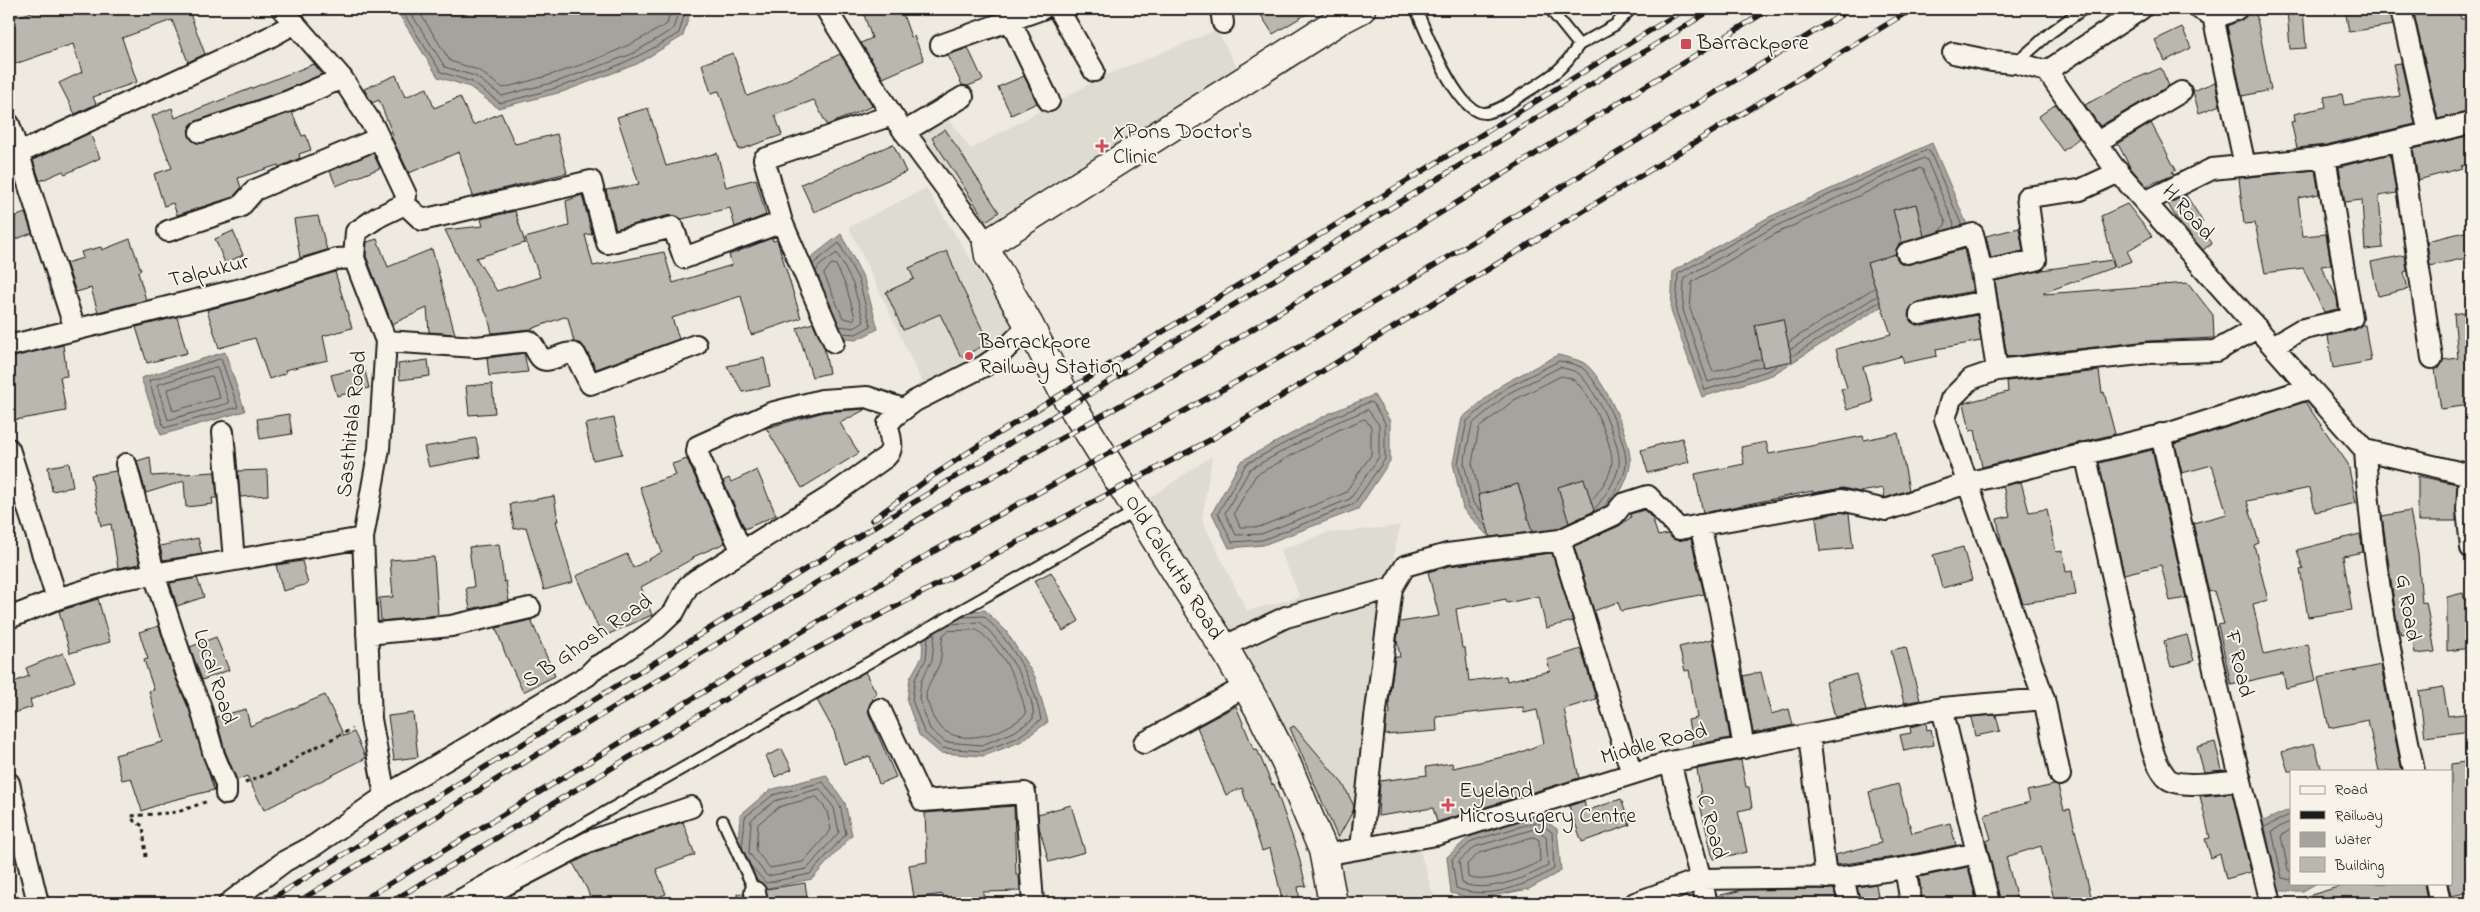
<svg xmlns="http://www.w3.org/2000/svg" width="2480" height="912" viewBox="0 0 2480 912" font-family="'Indie Flower',sans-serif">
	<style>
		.built { fill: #dedbd1 }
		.water { fill: #a6a39d; stroke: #6f6d69 }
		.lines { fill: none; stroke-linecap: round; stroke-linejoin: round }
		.shore { stroke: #535250; stroke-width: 1 }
		.building { fill: #bab7af; stroke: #1c1c1c }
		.lane-casing { stroke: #1c1c1c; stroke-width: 14 }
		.street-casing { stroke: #1c1c1c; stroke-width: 24 }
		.primary-casing { stroke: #1c1c1c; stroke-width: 31 }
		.path { stroke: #1c1c1c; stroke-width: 3; stroke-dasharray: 4 4; stroke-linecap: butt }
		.lane { stroke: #f7f3e8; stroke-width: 10 }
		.street { stroke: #f7f3e8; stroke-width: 20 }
		.primary { stroke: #f7f3e8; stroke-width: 28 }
		.rail-casing { stroke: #1c1c1c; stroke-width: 5.5 }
		.rail { stroke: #f7f3e8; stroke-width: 4; stroke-dasharray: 11; stroke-linecap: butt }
		.poi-dot { fill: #d1495b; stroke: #f7f3e8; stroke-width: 2 }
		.labels { text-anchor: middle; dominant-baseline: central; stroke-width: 4; stroke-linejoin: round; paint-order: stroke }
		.poi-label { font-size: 22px; fill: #1c1c1c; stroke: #f7f3e8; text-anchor: start }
		.street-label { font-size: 22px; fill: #1c1c1c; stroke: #f7f3e8 }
	</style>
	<rect width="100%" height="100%" fill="#eeeae0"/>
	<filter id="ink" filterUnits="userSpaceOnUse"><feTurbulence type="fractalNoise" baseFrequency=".02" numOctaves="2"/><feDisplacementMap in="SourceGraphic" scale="10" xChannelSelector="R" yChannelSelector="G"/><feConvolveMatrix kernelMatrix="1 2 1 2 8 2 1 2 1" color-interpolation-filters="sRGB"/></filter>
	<g filter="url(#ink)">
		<path class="built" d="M9,9H32L9,19Z
			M1217,30L1241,75L1085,162L977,232L916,132L944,113L971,149L1102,77Z
			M926,188L1012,325L983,360L924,386L849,227Z
			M1212,456L1202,520L1247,611L1300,597L1280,550L1327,533L1400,526L1383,607L1358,843L1333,846L1142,503Z
			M1418,845L1436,903H1338L1336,858Z"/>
		<path class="water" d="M402,9H691L683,36L637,64L562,92L498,108L470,87L438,77L400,16Z
			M1932,143L1968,227L1922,281L1772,375L1702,397L1671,311L1673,271L1769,217Z
			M841,234L864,279L878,329L856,340L830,337L803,274L809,259Z
			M225,352L245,411L161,435L141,378Z
			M1558,355C1566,357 1577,359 1584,363C1603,375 1634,444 1630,466C1626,489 1610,507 1597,525L1496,545L1463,509L1453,463L1462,418L1503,384Z
			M1374,395L1390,421V461L1358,509L1263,545L1229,548L1212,513L1241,461L1330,413Z
			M985,610L1006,631L1035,677L1048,722L1020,742L984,756L940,753L919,735L907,701L910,678L922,657L924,625L941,613Z
			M826,775L845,803L852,835L812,879L763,889L737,857L740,815L770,790Z
			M2291,809V883H2317L2303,891H2274L2259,823Z
			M1538,816L1557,829L1561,871L1529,889L1475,899L1451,893L1447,857L1469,837Z"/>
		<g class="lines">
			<path class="shore" d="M406,9L405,16L441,72L472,82L500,103C565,87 622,69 679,33L686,9
				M412,9V15L445,67L475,76L502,96L559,81L632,54L673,29L679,9
				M420,9V13L450,61L478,70L503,88C562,73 615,56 667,24L671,9
				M813,264L839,243L859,281L871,326L856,334L842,333
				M832,264L836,265L846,286L855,317L853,320L843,318L824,274Z
				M816,272L819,266L837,253L853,284L864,322L854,328L839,326
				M1789,342L1874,288
				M1791,349L1877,296
				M1792,356L1879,302
				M221,359L238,407L164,428L149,381Z
				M1760,359L1713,372L1690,309L1692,282L1777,233L1920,168L1923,170L1946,223L1940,232
				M1777,365L1770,370L1705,390L1676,311L1678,274L1771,221L1927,150L1930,152L1962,226
				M1762,366L1708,382L1683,310L1684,278L1774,227L1924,158L1927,160L1954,224L1953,228
				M217,367L229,403L168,420L157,385Z
				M212,376L220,398L173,411L167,390Z
				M1370,402L1373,403L1385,423V459L1354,504L1262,540L1232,542L1218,513L1246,464L1332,418Z
				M1368,410L1379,425V457L1350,499L1261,534L1236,535L1225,513L1250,469L1335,423Z
				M1365,419L1371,427V455L1345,493L1259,527H1240L1234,513L1256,475L1338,430Z
				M1479,493L1472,463L1479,428L1514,400L1561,376C1564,377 1569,377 1572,379C1588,387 1613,444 1612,462C1611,477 1600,489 1592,500
				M1482,512L1473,503L1464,463L1472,424L1509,393L1560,367C1565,369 1574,370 1578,373C1594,386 1622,444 1619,465C1616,482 1605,495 1595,509
				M1485,525L1468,506L1458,463L1467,421L1506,388L1559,361C1565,362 1575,364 1581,367C1599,379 1627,442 1626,463C1625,480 1613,495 1603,508
				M977,630C1002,648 1020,684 1026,714C1001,737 945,753 931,712C930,708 927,702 926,698C926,683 936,675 940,662C942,653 941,644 943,635L948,631Z
				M935,632L932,660L921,681L919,699L930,729L945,742L982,745L1014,732L1033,719C1037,692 1000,639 980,622L950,624
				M928,636L926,659L915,679L912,700L924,732L942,748L983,751L1017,738L1041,720C1033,678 1014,646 984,616L962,617
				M820,789L834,808L839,832L807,869L767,876L749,853L751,820L775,801Z
				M817,797L827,811L831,830L803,862L770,868L756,851L758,824L779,807Z
				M2291,821L2272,831L2282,878L2291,880
				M1537,822L1552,832L1554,869C1526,885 1488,901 1456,888L1452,859L1472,841Z
				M1535,829L1546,836L1548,866C1526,878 1486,894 1462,883L1459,861L1475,847Z
				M2291,829L2281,836L2288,870L2291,872
				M1534,837L1539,840L1540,861C1525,870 1484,885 1468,877L1467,864L1479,853Z
				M742,849L745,817L773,795L823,782L840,805L846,834L810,874L766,883L749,864
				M2272,860L2265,827L2291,814"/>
		</g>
		<path class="building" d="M42,9H198V11L190,14L205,54L188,62L172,20L122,38L137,82L93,97L96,104L75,114L59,83L82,72L73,44L12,65L9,54V19Z
			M862,9H901L911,37L914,36L924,60L883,78L861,43L872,38Z
			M1257,9H1315L1273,34Z
			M2287,9H2303L2306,48L2290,49Z
			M2345,9H2389L2393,25L2349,32Z
			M2413,9H2458L2461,19L2471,17V111L2438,119Z
			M2256,13L2271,90L2242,96L2227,26L2242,20L2247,14Z
			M2182,27L2191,48L2165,61L2155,40Z
			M968,48L983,80L968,86L962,85L948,55Z
			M733,53L747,96L774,86L840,54L873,106L827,125L814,100L775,115L782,135L739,150L719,91L711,93L702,64Z
			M2401,63L2415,124L2326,145L2297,148L2291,122L2295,121L2294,114L2326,107L2324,97L2342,94L2344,105L2400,96L2393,64Z
			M314,64L322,74L285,90L196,121L188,130L193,141L203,143L292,112L302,136L306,135L311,150L299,154L300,158L279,167L278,165L238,178L241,188L233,197L177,215L173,203L164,206L154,174L172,168L152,116L172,108L175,118Z
			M2161,68L2169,86L2100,126L2085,105L2123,84Z
			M396,75L405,97L427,88L434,108L460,97L473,125L501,113L515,144L557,134L567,173L473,196L459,152L409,173L391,136L393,135L379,100L372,103L364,89Z
			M1024,76L1037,103L1011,115L998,87Z
			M2215,82L2220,105L2199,113L2193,91Z
			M2056,104L2079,138L2063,151L2038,117Z
			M648,108L666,166L717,153L726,187L756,179L766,215L735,227L730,208L682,219L670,215L616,229L606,190L639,184L617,117Z
			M2151,123L2176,170L2172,172L2174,175L2146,186L2130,167L2118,144Z
			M945,129L999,212L986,221L932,138Z
			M90,133L100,158L65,174L63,171L40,181L33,160Z
			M2471,135V163L2461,166L2462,168L2418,180L2413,149Z
			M893,144L906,172L814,212L801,184Z
			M373,153L380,168L336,186L330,171Z
			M2390,154L2396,193L2379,196L2383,248L2365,250L2362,200L2345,202L2339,167Z
			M2315,170L2319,194L2298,198L2303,236L2326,234L2331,265L2321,266L2337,298L2338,309L2324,312L2303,268L2265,273L2255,223L2244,224L2239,178Z
			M582,195L592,234L585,235L593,266L664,252L673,283L732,265L729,255L772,238L773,241L777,240L801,318L751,335L741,296L672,318L679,339L596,369L585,348L574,342L568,318L564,317L531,329L492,333L488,317L445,230L483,226L481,219L515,211L525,243L476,258L497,291L540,277L525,238L569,226L566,201Z
			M2186,195L2203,222L2199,225L2212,243L2203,250L2178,221L2168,204Z
			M1916,204L1924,236L1902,243L1893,210Z
			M2127,204L2152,236L2127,251L2132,261L2115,267L2101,216Z
			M25,213L32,233L9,242V219Z
			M318,216L327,250L300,258L294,219Z
			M2019,228L2023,251L1991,258L1986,236Z
			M233,231L243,255L225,263L215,239Z
			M2469,231L2471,257L2430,266L2427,241Z
			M130,239L141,270L138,272L146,300L98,312L91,288L76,292L66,263L83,258L81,252L101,247L102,250Z
			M377,239L388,267L432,249L455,334L429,332L427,308L392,324L366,256L367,242Z
			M1964,249L1973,291L1917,302L1909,310L1908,316L1911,322L1922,326L1977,315L1981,341L1936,349L1937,356L1904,363L1902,356L1863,367L1873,402L1847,410L1841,389L1847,388L1836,349L1891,334L1867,263L1895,254L1899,262L1910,264Z
			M947,251L960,283L989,343L961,357L940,314L903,330L886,292L914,279L909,268Z
			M2405,255L2407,271L2404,272L2408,289L2378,296L2371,262Z
			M2112,260L2114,267L2043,293L2044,294L2188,283L2213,315L2214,338L2148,341L2007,357L1995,281L2042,270Z
			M335,272L352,328L323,336L328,360L285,370L286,373L269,379L255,338L219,348L207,310L249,299Z
			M2471,311V405L2441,409L2435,369L2440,367L2443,360L2458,358L2454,314Z
			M177,317L187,353L147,363L136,327Z
			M1783,319L1792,361L1763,367L1755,325Z
			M813,323L824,347L829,373L812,377L797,328Z
			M2361,325H2365L2371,361L2333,368L2328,336L2355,330Z
			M63,345L67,376L60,377L66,411L10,421L9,358Z
			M524,353L528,372L489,376L487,358Z
			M764,358L770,386L743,392L727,366Z
			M428,360L430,376L400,380L398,364Z
			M364,367L369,388L337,396L331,375Z
			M2099,371L2102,393L2104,392L2115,434L1982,467L1975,430L1970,431L1964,403L2008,392L2007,381Z
			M492,384L495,413L469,415L466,386Z
			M2305,402L2348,464L2356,503L2315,512L2310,488L2247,501L2259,543L2254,545L2268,600L2253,604L2264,654L2308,644L2316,681L2286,688L2283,673L2231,685L2218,625L2224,624L2214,591L2209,592L2193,523L2227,514L2212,465L2182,473L2175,444Z
			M866,409L840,423L859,453L802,488L766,428L824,412Z
			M289,414L292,434L260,439L257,419Z
			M614,418L622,454L593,460L585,424Z
			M1898,433L1909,490L1885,498L1883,488L1860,492L1843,488L1813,493V491L1703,513L1695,474L1744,464L1741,447L1766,442L1769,454L1863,436L1864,440Z
			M476,438L480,457L429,467L424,447Z
			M1682,438L1689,462L1648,473L1641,450Z
			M2152,450L2186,598L2170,601L2161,565L2124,574L2099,463Z
			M150,457L152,476L215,472L217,498H212L213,504L186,507L184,481L146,493L137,461Z
			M687,459L725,543L693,557L694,558L641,587L652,615L602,637L576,576L627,554L633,568L662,552L640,487L676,475L672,464Z
			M69,463L73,487L52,491L48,467Z
			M267,470L268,495L240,497L238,471Z
			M757,470L776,515L745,529L723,481L729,478L731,482Z
			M116,471L140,564L118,568L111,524L101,526L91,475Z
			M2418,476L2457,484L2456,521H2418Z
			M1584,479L1594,511L1569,523L1558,487Z
			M2021,482L2029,512L2047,509L2056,552L2063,551L2066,572L2072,571L2076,595L2023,603L2002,545L1997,519L2010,516L2003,486Z
			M1518,484L1532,532L1490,537L1478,495Z
			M554,496L558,521H556L573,582L544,590L526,527L514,529L510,504Z
			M1644,510L1652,518L1658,536L1668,534L1676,540L1691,539L1704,594L1621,611L1618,602L1594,611L1574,546L1619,526L1631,517L1630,514Z
			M2410,511L2418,554L2422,603L2426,602L2435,652L2415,654L2412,632L2401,635L2396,616L2382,516Z
			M1841,512L1849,514L1853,548L1820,551L1816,517Z
			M2360,534L2363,552L2343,556L2352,610L2308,617L2300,570L2303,569L2297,550Z
			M198,538L202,554L163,560L160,546Z
			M499,544L504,582L506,581L509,601L470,609L466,588L474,587L469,547Z
			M1963,547L1972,580L1942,588L1933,555Z
			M1552,553L1573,621L1546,628L1539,596L1507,603L1506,599L1456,609L1462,648H1465L1469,681L1506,676L1507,681L1550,671L1547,660L1581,649L1596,699L1564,709L1579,778L1437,822L1433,808L1378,816L1380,781L1427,775L1426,767L1452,763L1453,768L1516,754L1544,743L1537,710L1524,713L1523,707L1436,717L1437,731L1385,735L1387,714H1390L1389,701L1395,657H1400L1397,640L1400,622L1439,616L1428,572L1449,566Z
			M434,557L438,615L381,621L379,598L393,597L390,560Z
			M302,561L308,584L283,591L276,565Z
			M1051,572L1079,621L1063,631L1034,581Z
			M197,578L204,597L177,606L170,583Z
			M2463,593L2471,626V648L2447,651V597Z
			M98,599L110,642L70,653L59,611Z
			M531,620L555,676L523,692L505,653L496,628Z
			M159,626L176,679L189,709L214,790L165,802L142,811L131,778L122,780L115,755L163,742L149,691L154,690L144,660L148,659L139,632Z
			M2187,635L2194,661L2171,667L2164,641Z
			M216,637L229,670L202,680L190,647Z
			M1713,639L1730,738L1693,745L1688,720L1697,718L1689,670L1685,671L1679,647Z
			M1906,647L1920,700L1904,703L1891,650Z
			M63,653L75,681L30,700L32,707L9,715V684L29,676L26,668Z
			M2381,665L2386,693L2402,771H2379L2368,720L2329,728L2318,678Z
			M865,672L877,694L872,697L873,700L868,708L869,714L896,777L879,784L870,756L844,764L834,731L817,700Z
			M1761,672L1771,714L1789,709L1793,725L1753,733L1743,676Z
			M1856,674L1866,711L1835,717L1826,682Z
			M2443,687L2448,716L2471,713V731L2425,737L2419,691Z
			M325,695L344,736L354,732L366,758L264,810L247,776L237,780L225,751L216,717L246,709L250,726Z
			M1236,706L1254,750L1257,749L1272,785L1274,784L1298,853L1306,886L1298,887L1300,903H1283L1270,848L1262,851L1242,788L1226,795L1197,727Z
			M413,713L418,757L394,760L388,716Z
			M1996,715L2000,731L1975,736L1971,717Z
			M1926,723L1927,730L1931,729L1934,745L1904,751L1900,735L1911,733L1910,727Z
			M1294,726L1343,784L1354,806L1353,811L1338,838L1290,728Z
			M2215,742L2222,770L2204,772L2197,747Z
			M2314,743L2322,771H2288L2282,752Z
			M782,749L792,769L775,777L766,756Z
			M1741,760L1746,787H1749L1752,808L1738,811L1747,852L1713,859L1698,796L1701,795L1697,769Z
			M2471,761V892L2451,896L2448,883H2451V764Z
			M1898,784L1912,833L1950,823L1956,845L1903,856L1836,865L1835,855L1881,843L1869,792Z
			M2054,785L2058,786L2064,810L2070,809L2091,896L2055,903L2041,846L2006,857L2018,903H2001L1986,841L1991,839L1984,815L2030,802L2027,791Z
			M2232,793L2251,872L2226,879L2220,854L2211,858L2205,839L2210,838L2200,796Z
			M1621,799L1630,825L1582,842L1569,806L1584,801L1586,811Z
			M1071,805L1085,852L1049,862L1039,827L1038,814Z
			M1014,806L1016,875H1019L1020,891L983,892L984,903H944L943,894L914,898L909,865L927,862L925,813Z
			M683,822L695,855L656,869L666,894L644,903H592L587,889L573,863L595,852Z
			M1968,867L1977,903H1923L1919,877Z
			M805,883L808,903H769L766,889Z
			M2351,883H2424L2427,901L2417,903H2299L2298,899Z
			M1876,884L1879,903H1861L1857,887Z
			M1834,889L1837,903H1719L1717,896L1742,890Z
			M743,893L745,903H738L737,894Z"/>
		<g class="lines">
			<defs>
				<path id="lane" d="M1416,9C1426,31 1457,115 1485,113C1499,111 1512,101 1523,94C1551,76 1559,74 1579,45
					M1550,9L1579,45L1615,25L1628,12
					M2016,63L2050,33L2083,9
					M723,821L755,892
					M445,903L1136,511"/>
				<path id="street" d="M282,9L342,78L374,127L406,195L405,204L378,217L356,232L354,258L386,341L379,449L363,538L371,719L385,796
					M826,9L892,115L987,244
					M1058,9L1094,71
					M1221,9L1223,23
					M2200,9L2213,16L2245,166
					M2401,9L2429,133
					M2213,16H2220L2237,9
					M1010,20L1049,101
					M941,45L1042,9
					M1953,53L1992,61L2016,63L2047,71L2113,166L2365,450
					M2047,71L2141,9
					M9,124L75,329
					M200,132L289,101L342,78
					M904,132L963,97
					M2400,140L2432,358
					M2097,142L2181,92
					M17,154L268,38L295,23
					M2145,202L2212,169L2328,157L2471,123
					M405,204L422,220L591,181L607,243L673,227L684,258L782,222L764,159L892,115
					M782,222L834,342
					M168,231L240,207L255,190L379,138
					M1907,253L1973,234L1982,272L1997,370
					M1982,272L2036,260L2027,197L2080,190L2119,172
					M1920,314L1986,301
					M386,341L476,347L529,341C535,345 536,353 541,358C548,365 565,350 575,354L590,384L696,345
					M9,346L245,288L337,259L354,258
					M2273,346L2300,330L2352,318L2325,157
					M223,432L234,560
					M2161,434L2220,696L2271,903
					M9,449L57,599
					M2365,450C2371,559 2392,664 2414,771
					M2365,450L2471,475
					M2085,453L2148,734C2152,749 2156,765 2166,777C2177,790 2224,781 2241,780
					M126,464L156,580L187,675L200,705L214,755L226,784V794
					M2469,474L2467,509L2471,548
					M1700,525L1720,611L1744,748
					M1560,540L1632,774
					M742,552L697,452L698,446L771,413L822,400L867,397L903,409
					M9,618L57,599L118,580L363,538
					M367,634L451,626L530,608
					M1223,647L1286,617L1392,588
					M880,709L923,801L1025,793L1033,903
					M1809,735L1826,878
					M1144,743L1246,686
					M1670,762L1707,903
					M2060,775L2044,699L1945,419L1951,399L1971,379L1997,370L2149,353L2216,351L2257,328
					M9,783L38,903
					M1361,848L1375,718L1392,588L1405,566L1447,554L1560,540L1614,515L1623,504L1648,496L1679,529L1841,500L1886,510L1967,483L2170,433L2310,388
					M1324,855L1436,835L1670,762L1942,708
					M1843,877L1849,903
					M2436,883L2440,903
					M755,892L757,903
					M229,903L285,861L315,845L385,796L587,676L597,666L620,654L657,628L674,612L688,586L696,580L831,496L886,457C896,447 889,437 888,424L895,416L915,401L984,366L1000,355L1029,325
					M471,903L590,841L691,807
					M1635,903L1701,879L1843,877L1905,868
					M1911,903L1905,868L1977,853
					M1989,903L1942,708L2044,699"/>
				<path id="primary" d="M1333,903L1323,850L1287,765L1259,709L1229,656L1064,393L1029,325L989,256L987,244L1338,21L1361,9"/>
			</defs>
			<use href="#lane" class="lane-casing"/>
			<use href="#street" class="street-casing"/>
			<use href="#primary" class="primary-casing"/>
			<path class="path" d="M245,783L287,766L300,755L352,729
				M146,857L143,826L134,821L131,816L178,812L208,801"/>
			<use href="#lane" class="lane"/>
			<use href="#street" class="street"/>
			<use href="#primary" class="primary"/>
			<defs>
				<path id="rail" d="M872,520L931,477L981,444L1685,9
					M265,903L1713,9
					M296,903L957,496L1204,359L1770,9
					M358,903L929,554L1300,346L1391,292L1851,9
					M389,903L757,680L1212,439L1912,9"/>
			</defs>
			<use href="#rail" class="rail-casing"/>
			<use href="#rail" class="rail"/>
		</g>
	</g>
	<g class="poi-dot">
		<rect x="1680" y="38" width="12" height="12" rx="2.5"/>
		<path d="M1099.5 138.5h5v5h5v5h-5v5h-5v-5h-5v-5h5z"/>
		<circle cx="969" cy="356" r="5"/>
		<path d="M1445.5 797.5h5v5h5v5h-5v5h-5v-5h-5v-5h5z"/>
	</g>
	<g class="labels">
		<g class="poi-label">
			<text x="1697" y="44">Barrackpore</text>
			<text x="1113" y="133">XPons Doctor's<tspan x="1113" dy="25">Clinic</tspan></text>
			<text x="979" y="343">Barrackpore<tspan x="979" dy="25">Railway Station</tspan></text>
			<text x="1459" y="792">Eyeland<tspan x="1459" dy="25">Microsurgery Centre</tspan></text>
		</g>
		<g class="street-label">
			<text transform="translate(2187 213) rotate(48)">H Road</text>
			<text transform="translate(209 272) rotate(-14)">Talpukur</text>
			<text transform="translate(353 424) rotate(-84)">Sasthitala Road</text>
			<text transform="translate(1173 568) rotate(58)">Old Calcutta Road</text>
			<text transform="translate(2407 608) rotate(81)">G Road</text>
			<text transform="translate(588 642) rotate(-34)">S B Ghosh Road</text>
			<text transform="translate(2238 664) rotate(77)">F Road</text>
			<text transform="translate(214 677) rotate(72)">Local Road</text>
			<text transform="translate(1654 745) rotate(-15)">Middle Road</text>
			<text transform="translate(1711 827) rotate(75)">C Road</text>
		</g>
	</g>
	<rect width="2480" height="912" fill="none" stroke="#f7f3e8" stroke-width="30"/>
	<rect x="15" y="15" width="2450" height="882" fill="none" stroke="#1c1c1c" stroke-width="2" filter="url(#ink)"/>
	<rect x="2290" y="770" width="162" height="115" fill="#f7f3e8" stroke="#9f9d96"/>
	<rect x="2300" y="786" width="25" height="8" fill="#f7f3e8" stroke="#9f9d96"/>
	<text x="2335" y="794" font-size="15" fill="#1c1c1c">Road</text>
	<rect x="2300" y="811" width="25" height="8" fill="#1c1c1c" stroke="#9f9d96"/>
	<text x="2335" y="820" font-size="15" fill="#1c1c1c">Railway</text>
	<rect x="2300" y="832" width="25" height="15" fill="#a6a39d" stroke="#9f9d96"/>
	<text x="2335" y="844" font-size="15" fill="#1c1c1c">Water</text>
	<rect x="2300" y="857" width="25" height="15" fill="#bab7af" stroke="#9f9d96"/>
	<text x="2335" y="870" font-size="15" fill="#1c1c1c">Building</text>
</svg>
